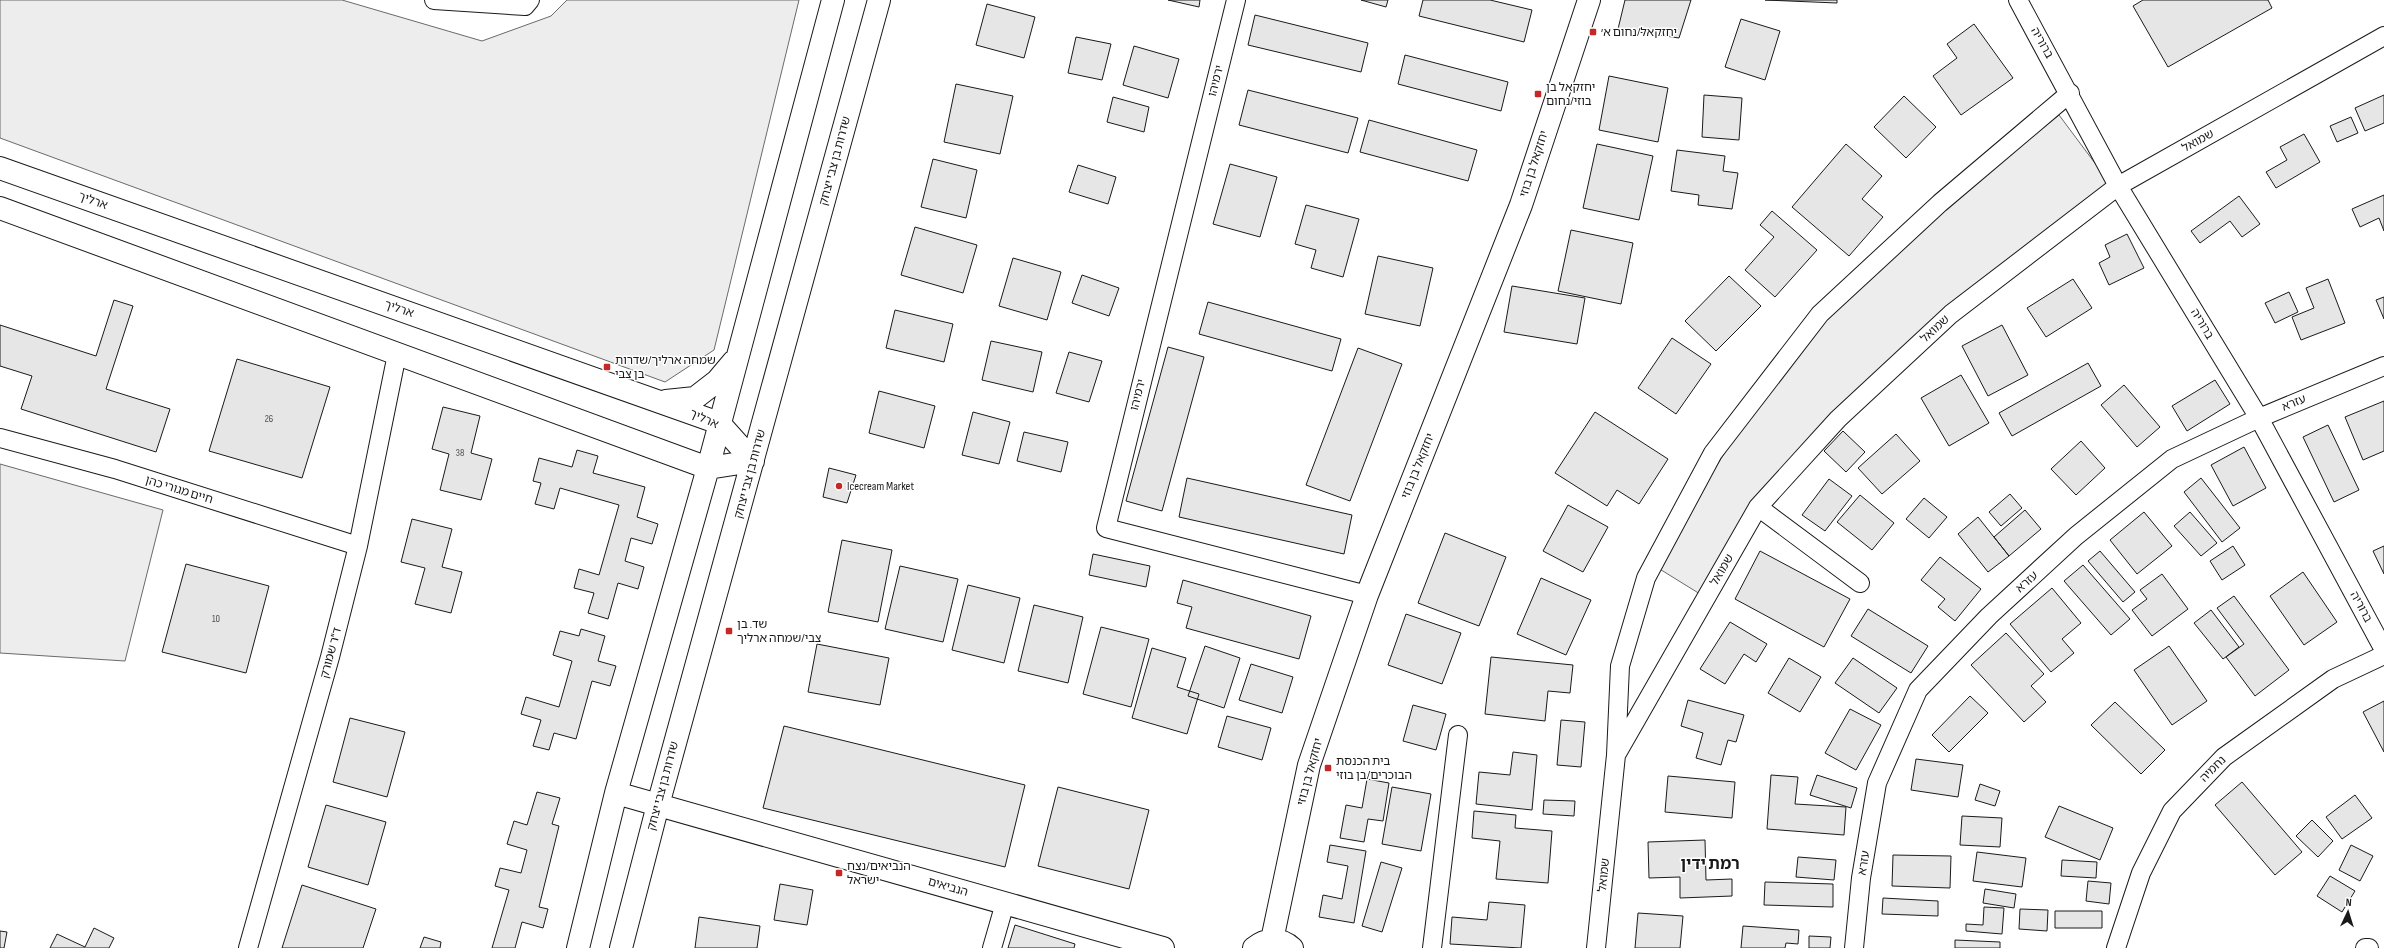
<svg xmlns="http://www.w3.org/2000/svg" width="2384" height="948" viewBox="0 0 2384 948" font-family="'Sofia Sans Condensed','Noto Sans Hebrew',sans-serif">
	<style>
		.green { fill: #ededed; stroke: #6a6a6a }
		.building { fill: #e6e6e6; stroke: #1a1a1a }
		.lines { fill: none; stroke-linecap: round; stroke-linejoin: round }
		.street-casing { stroke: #1a1a1a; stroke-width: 20 }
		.secondary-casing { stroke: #1a1a1a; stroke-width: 24 }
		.street { stroke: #fff; stroke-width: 18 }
		.secondary { stroke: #fff; stroke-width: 22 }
		.poi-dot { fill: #c62828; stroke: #fff; stroke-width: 1.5 }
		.labels { text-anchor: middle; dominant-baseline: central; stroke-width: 3; stroke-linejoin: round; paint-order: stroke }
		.number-label { font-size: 10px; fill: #4d4d4d }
		.poi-label { font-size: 12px; fill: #1a1a1a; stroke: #fff; text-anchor: start }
		.street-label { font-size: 12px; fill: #1a1a1a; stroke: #fff }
		.district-label { font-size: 16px; font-weight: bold; fill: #1a1a1a; stroke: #fff }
	</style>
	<rect width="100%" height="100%" fill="#fff"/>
	<path class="green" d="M0,0H342L482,41L551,16L567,0H799L714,350L665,382L0,138Z
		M2059,115L2109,182L1769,483L1700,594L1658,568L1694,501L1738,432L1810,333L1956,197Z
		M0,464L163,510L125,661L0,653Z"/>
	<path class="building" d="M1168,0H1200L1199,7Z
		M1361,0H1388L1386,7Z
		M1423,0H1490L1532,10L1524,42L1419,16Z
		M1625,0H1691L1679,38L1618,29Z
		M1765,0H1837V3Z
		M2143,0H2268L2272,8L2168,67L2133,6Z
		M987,4L1035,17L1024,58L976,45Z
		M1255,15L1368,43L1361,72L1248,45Z
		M1741,19L1780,31L1765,80L1725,67Z
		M1974,24L2013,78L1961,115L1933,76L1957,58L1947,44Z
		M1076,37L1111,44L1102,80L1068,73Z
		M1134,46L1179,59L1168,98L1123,85Z
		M1405,55L1508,82L1501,111L1398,84Z
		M1609,76L1668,88L1658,142L1599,130Z
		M956,84L1013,96L1000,154L944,142Z
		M1248,90L1358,118L1348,153L1239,125Z
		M1704,95L1742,98L1739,140L1702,137Z
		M2384,95V123L2365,131L2355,108Z
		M1904,96L1936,127L1906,158L1874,127Z
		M1113,97L1149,107L1144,132L1107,122Z
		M2351,117L2358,133L2337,142L2330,126Z
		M1369,120L1477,150L1468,181L1360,152Z
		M2304,134L2320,162L2276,188L2266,172L2287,160L2280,147Z
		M1597,144L1653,156L1639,220L1583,208Z
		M1846,144L1882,176L1862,199L1883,217L1849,256L1792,207Z
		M1677,150L1725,156L1723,171L1738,173L1732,209L1698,205L1699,195L1671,191Z
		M933,159L977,170L966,218L921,207Z
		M1230,164L1277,177L1260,237L1213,224Z
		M1078,165L1116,177L1108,204L1069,192Z
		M2384,195V231L2379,218L2360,227L2352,209Z
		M2239,196L2260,224L2242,237L2230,221L2200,243L2191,231Z
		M1306,205L1359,219L1343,277L1311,268L1316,250L1295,244Z
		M1772,211L1817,250L1775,297L1745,270L1774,237L1760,225Z
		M915,227L977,245L963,293L901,275Z
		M1571,230L1633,243L1621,304L1558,291Z
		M2127,234L2144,268L2109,285L2099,263L2110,257L2105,245Z
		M1378,256L1433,268L1420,326L1365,314Z
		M1013,258L1061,272L1047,320L999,306Z
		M1082,275L1119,288L1109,316L1072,303Z
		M1729,276L1761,306L1716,351L1685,321Z
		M2073,279L2092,308L2046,337L2027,308Z
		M2328,279L2345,323L2301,340L2292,317L2314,308L2306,288Z
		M1512,286L1585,298L1577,344L1504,332Z
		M2289,292L2298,312L2275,323L2265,303Z
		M2384,297V319L2376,300Z
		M114,300L133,306L106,389L170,409L156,452L21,409L32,376L0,366V325L96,356Z
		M1208,302L1341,339L1332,371L1199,334Z
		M895,310L953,324L944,362L886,348Z
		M2002,325L2028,375L1988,396L1962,346Z
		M1672,338L1711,364L1676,414L1638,388Z
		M991,341L1042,352L1033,392L982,380Z
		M1168,347L1204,357L1162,511L1126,501Z
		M1358,348L1402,364L1350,501L1306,485Z
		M1069,352L1102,361L1089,402L1056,393Z
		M237,359L330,387L302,478L209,451Z
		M2088,363L2101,386L2012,436L1999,413Z
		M1961,375L1989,423L1949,446L1921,398Z
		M2215,380L2230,404L2187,431L2172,406Z
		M2124,385L2160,427L2137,447L2101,405Z
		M879,391L935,406L924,448L869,433Z
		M2384,401V451L2363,460L2345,417Z
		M443,407L480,416L471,453L492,459L481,500L440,490L449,454L432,449Z
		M973,412L1010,422L999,464L962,455Z
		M1595,412L1668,459L1639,504L1617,490L1607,506L1555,473Z
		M2328,425L2359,490L2334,502L2303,437Z
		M1843,431L1865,452L1846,472L1824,451Z
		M1024,432L1068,442L1061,472L1017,461Z
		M1896,434L1920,461L1882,494L1858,468Z
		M2081,441L2105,468L2076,495L2051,469Z
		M2244,447L2266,488L2233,506L2211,465Z
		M577,450L598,456L593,473L645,487L637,517L658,524L652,544L631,538L625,561L644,567L638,589L618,583L608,619L588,613L594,593L574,588L579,569L599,575L619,505L560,488L554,509L535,504L541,483L533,481L539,458L572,467Z
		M829,468L856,475L847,503L823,497Z
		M1187,478L1352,515L1344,554L1179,517Z
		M2201,478L2240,528L2222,542L2184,492Z
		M1829,479L1852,496L1825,531L1802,515Z
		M2010,494L2022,508L2001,526L1989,512Z
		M1860,495L1894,523L1872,550L1837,522Z
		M1924,498L1947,517L1929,538L1906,519Z
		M1568,505L1608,527L1583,572L1543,551Z
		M2025,510L2041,529L2009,556L1994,537Z
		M2144,512L2172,546L2137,574L2110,540Z
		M2190,512L2217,543L2201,556L2174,526Z
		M1978,517L2009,556L1988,572L1958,534Z
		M412,519L452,529L442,567L462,572L451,613L415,604L425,568L401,562Z
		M1445,533L1506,557L1479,626L1418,603Z
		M842,540L892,550L878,622L828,612Z
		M2233,546L2245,565L2222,580L2210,561Z
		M2384,546V574L2373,551Z
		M1760,551L1850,599L1824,647L1735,599Z
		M2100,551L2135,592L2123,602L2088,561Z
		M1093,554L1150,566L1146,587L1089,575Z
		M1940,557L1981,589L1955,621L1938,607L1945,599L1921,580Z
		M186,564L269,586L246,673L162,652Z
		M2083,565L2130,619L2111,635L2064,581Z
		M900,566L958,579L943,642L885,629Z
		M2303,572L2337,622L2304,645L2270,596Z
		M2162,574L2188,609L2152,636L2132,610L2147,599L2140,590Z
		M1541,578L1591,600L1566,655L1517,634Z
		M1183,580L1311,616L1299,659L1186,628L1192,607L1177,603Z
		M968,585L1020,598L1004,663L952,650Z
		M2052,588L2081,623L2062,639L2074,653L2051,672L2010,624Z
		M2234,596L2289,670L2255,696L2226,657L2244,644L2217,608Z
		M1034,605L1083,617L1068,683L1018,671Z
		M1868,609L1928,646L1911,673L1851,636Z
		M2211,610L2239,647L2223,659L2194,623Z
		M1406,614L1461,633L1442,684L1388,665Z
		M1730,622L1767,644L1756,662L1744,654L1725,684L1700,669Z
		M1101,627L1149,639L1131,707L1083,694Z
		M581,629L605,636L598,661L616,666L610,686L592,681L576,739L554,733L549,750L533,746L541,720L521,714L526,697L559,707L572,661L553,655L560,631L579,636Z
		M2006,633L2044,674L2031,686L2046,702L2024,722L1971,665Z
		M817,644L889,658L880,705L808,692Z
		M1205,646L1240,658L1224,708L1188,696Z
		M2169,646L2207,701L2172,725L2134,670Z
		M1152,648L1186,658L1177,687L1199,694L1187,734L1132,718Z
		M1491,657L1573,665L1570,693L1548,691L1545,721L1485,714Z
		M1789,658L1821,677L1800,712L1768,693Z
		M1853,658L1897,688L1879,713L1835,683Z
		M1251,664L1293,677L1282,713L1239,700Z
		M1970,696L1988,713L1949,752L1932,735Z
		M1688,700L1744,715L1736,742L1728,740L1721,765L1696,758L1703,733L1681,726Z
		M2384,701V752L2363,712Z
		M2115,702L2165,750L2141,774L2091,725Z
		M1413,705L1446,714L1436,750L1403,741Z
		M1850,709L1881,725L1856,770L1825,753Z
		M1227,716L1271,728L1262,760L1218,747Z
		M350,718L405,732L387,797L333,782Z
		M1561,720L1585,722L1581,767L1557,765Z
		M784,726L1025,785L1005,867L763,808Z
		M1513,752L1537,755L1532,810L1476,804L1479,772L1510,775Z
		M1916,759L1963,765L1958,797L1911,790Z
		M1771,775L1798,777L1795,804L1846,807L1844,835L1767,829Z
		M1817,775L1857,788L1851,808L1810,795Z
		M1668,776L1735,782L1732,818L1665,812Z
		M1367,779L1389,783L1383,821L1368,819L1364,842L1340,838L1346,805L1362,808Z
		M2242,782L2302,852L2275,875L2215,805Z
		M1980,784L2000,791L1995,806L1975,800Z
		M1058,787L1149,810L1129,889L1038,866Z
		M1392,787L1431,794L1421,851L1382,844Z
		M537,792L560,798L552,824L559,826L539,907L548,909L543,928L522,922L515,948H492L509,890L495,886L500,868L521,873L527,850L507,844L514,821L527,825Z
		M2355,795L2372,818L2342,839L2326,817Z
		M1544,800L1575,801L1574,816L1543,814Z
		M326,805L386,822L368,885L308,867Z
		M2059,806L2113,828L2100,860L2045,837Z
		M1474,811L1516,815L1515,828L1552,831L1548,883L1496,879L1500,841L1472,838Z
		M1962,816L2002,818L2000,847L1960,845Z
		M2312,820L2333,841L2318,857L2296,836Z
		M1705,840L1706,880L1732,879V896L1680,898V877L1649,878L1648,842Z
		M1330,845L1366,851L1354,923L1319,917L1323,895L1342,899L1348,866L1327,862Z
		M2351,845L2373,856L2360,881L2339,870Z
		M1977,852L2026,858L2022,887L1973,881Z
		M1893,855L1951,856L1950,888L1892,886Z
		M1798,857L1836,860L1834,880L1796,877Z
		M2062,860L2097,862L2096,878L2061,876Z
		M1381,862L1402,868L1382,932L1362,926Z
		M2330,876L2355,891L2342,912L2317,896Z
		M2088,881L2111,883L2109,904L2086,901Z
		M1765,882L1833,884V907L1764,905Z
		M780,884L813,890L807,925L774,920Z
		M302,885L376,909L363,948H282Z
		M1985,889L2016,894L2014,908L1983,903Z
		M1883,898L1938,901V916L1882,914Z
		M1489,902L1525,905L1521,948L1450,944L1452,917L1487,920Z
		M1984,907L2004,908L2002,934L1966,931V924L1983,925Z
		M2020,909L2048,910L2047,931L2019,929Z
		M2055,911H2102V928H2055Z
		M1638,913L1683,916L1680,948H1635Z
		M699,917L760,926L757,948H695Z
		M1015,925L1075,944L1074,948H1008Z
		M1743,926L1799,930L1798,944L1786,943L1785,948H1741Z
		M94,928L114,938L109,948H50L57,934L85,947Z
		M0,931L7,932L4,948H0Z
		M1809,936L1831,937L1830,948H1809Z
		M424,937L441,942L440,948H420Z
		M1955,940L2000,942V948H1955Z"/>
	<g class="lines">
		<defs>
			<path id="street" d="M434,0L525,6L530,0
				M1236,0L1106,528L1367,595
				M2018,0L2118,186L2259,418L2384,650
				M0,438L115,469L358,546
				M1758,507L1860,583
				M1616,755L1758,507L1838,419L1951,314L2118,186L2384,36
				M248,948L330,657L358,546L397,354
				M992,948L1005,903
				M1432,948L1458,735
				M1596,948L1616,755L1620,666L1646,578L1713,453L1820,314L1940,203L2070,93
				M1854,948L1861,878L1877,783L1918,690L1989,616L2076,536L2172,459L2259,418L2384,366
				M2116,948L2141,873L2172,811L2224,757L2333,679L2384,655
				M2365,948H2369"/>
			<path id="secondary" d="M0,168L719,423L753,461
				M0,208L708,468L753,461
				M666,401L695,398L717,381L733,362
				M616,793L1163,948
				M1272,940L1309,765L1367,595L1521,205L1589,0
				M578,948L616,793L708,468L833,0
				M621,948L658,805L879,0
				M1254,948C1265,939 1280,937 1292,948"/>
		</defs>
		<use href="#street" class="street-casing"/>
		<use href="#secondary" class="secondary-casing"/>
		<use href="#street" class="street"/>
		<use href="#secondary" class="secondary"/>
	</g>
	<g class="poi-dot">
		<rect x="1589" y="28" width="8" height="8" rx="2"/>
		<rect x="1534" y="90" width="8" height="8" rx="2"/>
		<rect x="603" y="363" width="8" height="8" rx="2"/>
		<circle cx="839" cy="486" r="4"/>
		<rect x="725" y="627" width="8" height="8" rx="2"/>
		<rect x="1324" y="764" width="8" height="8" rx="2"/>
		<rect x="835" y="869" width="8" height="8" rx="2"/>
	</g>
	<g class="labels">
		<g class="number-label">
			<text x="269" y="419">26</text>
			<text x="460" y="453">38</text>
			<text x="216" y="619">10</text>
		</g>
		<g class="poi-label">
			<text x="1601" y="32">יחזקאל/נחום א׳</text>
			<text x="1546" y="87">יחזקאל בן<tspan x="1546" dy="14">בוזי/נחום</tspan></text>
			<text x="615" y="360">שמחה ארליך/שדרות<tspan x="615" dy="14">בן צבי</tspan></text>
			<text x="847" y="486">Icecream Market</text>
			<text x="737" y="624">שד. בן<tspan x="737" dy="14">צבי/שמחה ארליך</tspan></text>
			<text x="1336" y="761">בית הכנסת<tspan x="1336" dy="14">הבוכרים/בן בוזי</tspan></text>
			<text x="847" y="866">הנביאים/נצח<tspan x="847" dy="14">ישראל</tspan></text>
		</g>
		<g class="street-label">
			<text transform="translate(2042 43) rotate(61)">ברוריה</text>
			<text transform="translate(1216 81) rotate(-76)">ירמיהו</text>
			<text transform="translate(2198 141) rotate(-29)">שמואל</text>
			<text transform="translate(835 161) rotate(-75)">שדרות בן צבי יצחק</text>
			<text transform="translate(1534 164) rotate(-72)">יחזקאל בן בוזי</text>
			<text transform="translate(93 201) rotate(20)">ארליך</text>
			<text transform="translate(399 309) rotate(19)">ארליך</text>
			<text transform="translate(2202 324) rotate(59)">ברוריה</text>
			<text transform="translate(1935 329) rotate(-43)">שמואל</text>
			<text transform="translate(1138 395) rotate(-76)">ירמיהו</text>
			<text transform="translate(2294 403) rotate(-22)">עזרא</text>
			<text transform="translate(704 419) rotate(24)">ארליך</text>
			<text transform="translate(1418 466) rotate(-68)">יחזקאל בן בוזי</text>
			<text transform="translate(750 474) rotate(-75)">שדרות בן צבי יצחק</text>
			<text transform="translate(179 490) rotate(17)">חיים מגורי כהן</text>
			<text transform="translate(1722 570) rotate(-60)">שמואל</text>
			<text transform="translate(2027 582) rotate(-42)">עזרא</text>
			<text transform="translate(2361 607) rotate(62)">ברוריה</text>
			<text transform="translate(331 653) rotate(-75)">ד"ר שמורק</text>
			<text transform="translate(2213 769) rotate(-45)">נחמיה</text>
			<text transform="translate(1310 772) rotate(-75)">יחזקאל בן בוזי</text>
			<text transform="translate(663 786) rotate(-75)">שדרות בן צבי יצחק</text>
			<text transform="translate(1864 863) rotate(-81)">עזרא</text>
			<text transform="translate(1604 875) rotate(-84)">שמואל</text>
			<text transform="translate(948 887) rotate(16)">הנביאים</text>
		</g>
		<g class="district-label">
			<text x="1710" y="864">רמת ידין</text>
		</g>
	</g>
	<g transform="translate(2348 912) rotate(4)" stroke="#ffffff" stroke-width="3" paint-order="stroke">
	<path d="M0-3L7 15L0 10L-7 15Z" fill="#1a1a1a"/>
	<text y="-6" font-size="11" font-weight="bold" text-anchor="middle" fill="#1a1a1a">N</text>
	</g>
</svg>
